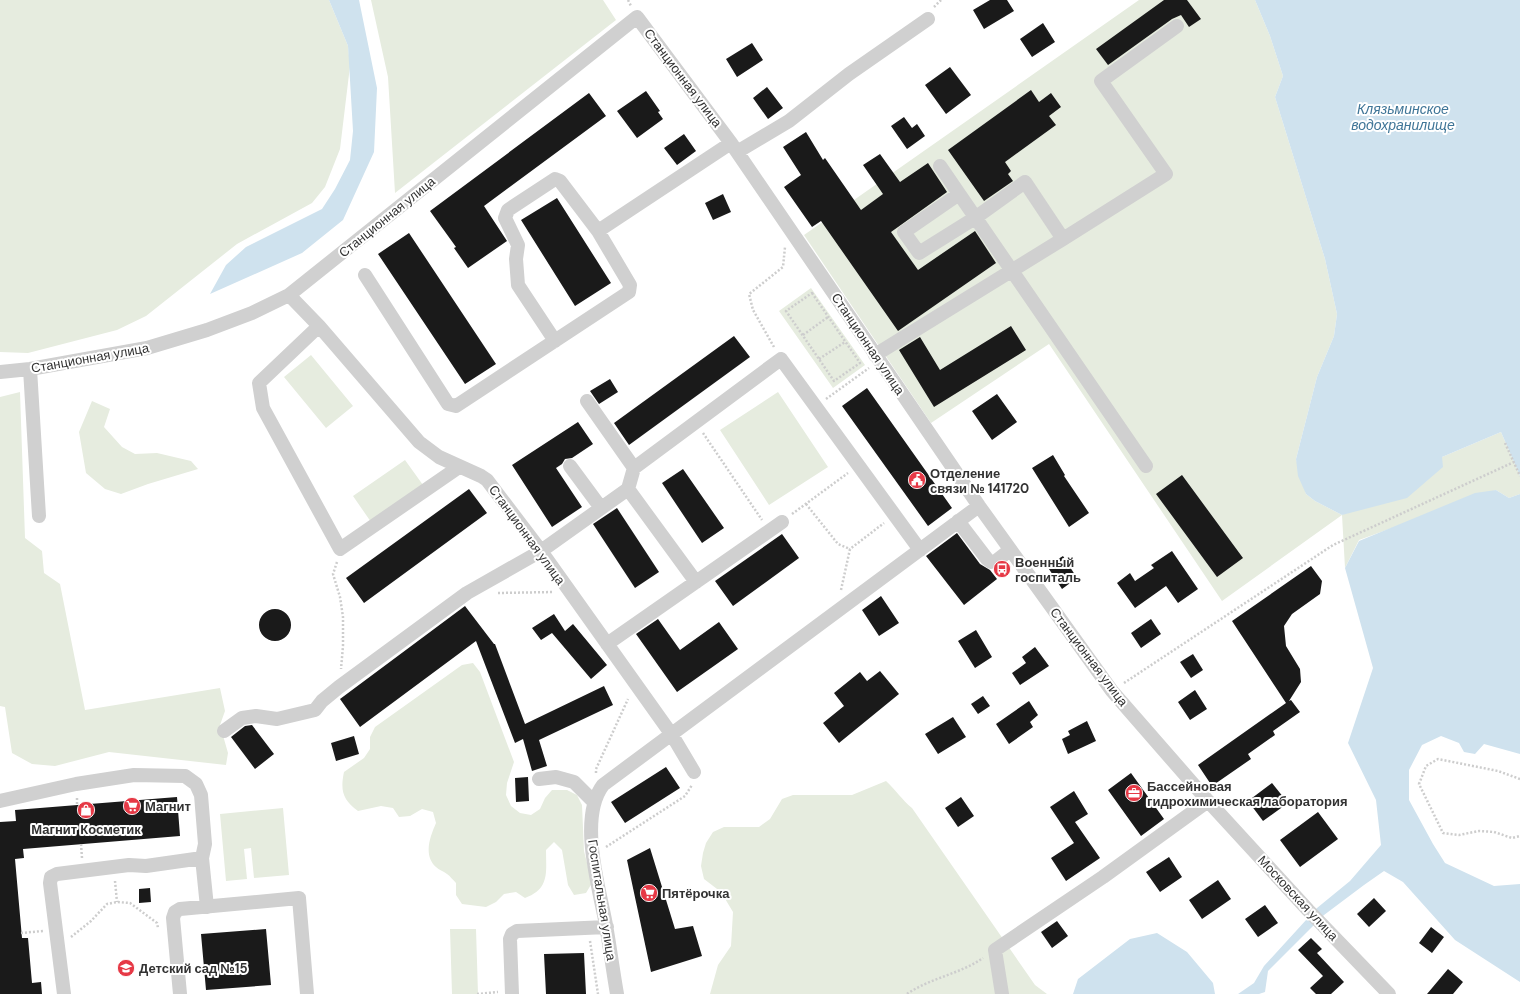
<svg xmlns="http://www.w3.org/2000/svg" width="1520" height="994" viewBox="0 0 1520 994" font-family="'DM Sans',sans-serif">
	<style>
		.green { fill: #e6ecdf }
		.water { fill: #cfe2ee }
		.building { fill: #1a1a1a }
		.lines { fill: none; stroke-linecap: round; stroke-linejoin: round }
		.path { stroke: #cdcdcd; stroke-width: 2.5; stroke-dasharray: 2 2; stroke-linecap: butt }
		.minor { stroke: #d0d0d0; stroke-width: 14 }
		.labels { text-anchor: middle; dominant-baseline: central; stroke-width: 4; stroke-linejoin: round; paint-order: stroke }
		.street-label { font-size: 13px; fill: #333; stroke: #fff }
		.poi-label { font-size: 13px; font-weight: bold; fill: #333; stroke: #fff; text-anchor: start }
		.water-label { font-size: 14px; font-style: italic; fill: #3f7597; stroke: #fff }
	</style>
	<rect width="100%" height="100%" fill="#fff"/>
	<path class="green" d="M0,0H329L348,46L350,66L340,149L325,187L312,203L237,244L146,316L117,330L28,353L0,352Z
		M371,0H603L616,20L395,193L388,77Z
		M1139,0H1255L1270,36L1283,76L1275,97L1325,259L1337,314L1334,336L1317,377L1296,459L1306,494L1315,501L1342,515L1442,457L1501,432L1520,476V494L1509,498L1496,490L1359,540L1345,568L1342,515L1222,601L1049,344L931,423L804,235Z
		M811,288L865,365L833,388L779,311Z
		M311,355L353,406L326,428L284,377Z
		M20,392L25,538L42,551L44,573L60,584L85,710L220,688L225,711L220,725L228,753L226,765L109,752L55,766L32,764L12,753L5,707L0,706V397Z
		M778,392L828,467L769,505L720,430Z
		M92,401L110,409L104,427L122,447L135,454L157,453L191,461L198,469L148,484L121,494L105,489L86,473L79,432Z
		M405,460L423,485L371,522L353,496Z
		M473,663L480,672L514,762L507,783L506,795L511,806L520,813L531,815L540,809L545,798L552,790H567L577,795L582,805L584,851L592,883L586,893L574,895L568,885L562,850L554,842L546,850C546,872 550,889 525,898L516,892L504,894L496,902L486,907L462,904L456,895V883C453,880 450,876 447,874C443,871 439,870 436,867C423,855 430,837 436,823L433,812L422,809L410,816L399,817L393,808L381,806L358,811C343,800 340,791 344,772L364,758L370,749V737L375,727L462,665Z
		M886,781C896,790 902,800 912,808L1035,985L1047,994H710L718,965L731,946L733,912L721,892L704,879L701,866L703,853L706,843L713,832L724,827H759L770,819L782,799L793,795H852Z
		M283,808L289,875L254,878L251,848L244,849L247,879L226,881L220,814Z
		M450,929H476L478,994H452Z"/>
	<path class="water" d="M329,0H359L377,88L374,152L343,220L302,253L210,294L226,265L246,247L322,209L335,189L350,160L353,131L348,46Z
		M1255,0H1520V476L1501,432L1442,457L1443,467L1407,498L1342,515L1315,501L1306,494L1298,476L1296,459L1317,377L1334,336L1337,314L1325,259L1275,97L1283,76L1270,36Z
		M1496,490L1509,498L1520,494V754L1484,744L1475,754L1464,752L1459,743L1441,736L1422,745L1409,770V800L1433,844L1445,863L1494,886L1520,884V982L1455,940L1403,882L1384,871L1364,885L1324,915L1268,971L1265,992L1259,994H1238L1254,983L1264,966L1317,908L1350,881L1381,845L1376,800L1348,743L1373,668L1345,568L1359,541L1475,493Z
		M1157,933L1187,952L1213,983L1215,994H1073L1078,979L1130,939Z"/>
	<path class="building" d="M990,0H1007L1014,11L984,29L973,10Z
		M1164,0H1187L1201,19L1189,27L1181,15L1172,19L1108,65L1096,49Z
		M1043,23L1055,42L1032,57L1020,39Z
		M752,43L763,60L737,77L726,59Z
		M950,67L971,95L946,114L925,85Z
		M767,87L783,108L768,119L753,98Z
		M1031,90L1039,102L1051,93L1061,107L1049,116L1056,125L1005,162L1011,171L1008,174L1013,181L984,201L948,150Z
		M646,91L660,111L658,112L663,119L637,138L617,111Z
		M589,93L606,116L484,206L507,241L468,268L454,248L456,247L430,211Z
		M904,117L912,128L917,124L925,136L907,149L891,126Z
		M806,132L823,160L825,158L861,210L883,194L863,165L880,154L900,182L928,163L947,192L891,232L918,270L975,231L996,263L898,331L821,221L812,227L784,187L801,175L783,147Z
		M684,134L696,151L677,165L664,148Z
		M723,194L731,212L713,220L705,203Z
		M557,198L611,283L575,306L521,220Z
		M409,233L496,364L465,384L378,254Z
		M1011,326L1026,350L934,407L899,350L920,337L940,370Z
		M734,336L750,357L629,445L614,423Z
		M610,379L618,392L599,404L590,391Z
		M867,388L952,508L928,526L842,406Z
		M997,394L1017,422L992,440L972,411Z
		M578,422L593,444L572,458L565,459L562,464L556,468L582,507L552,527L512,465Z
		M1053,455L1065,475L1064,476L1089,513L1069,527L1032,468Z
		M683,469L724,528L702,543L662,483Z
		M1182,475L1243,558L1217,577L1156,494Z
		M469,489L487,513L364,603L346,578Z
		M617,508L659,572L635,588L593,524Z
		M957,533L980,564L990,570L997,579L964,605L926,556Z
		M782,534L799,558L733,606L715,581Z
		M1172,551L1198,589L1178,603L1166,586L1135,608L1117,583L1130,573L1135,581L1154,568L1151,565Z
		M1063,556L1077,578L1062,589L1047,566Z
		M1311,566L1322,581L1320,594L1292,614L1284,626L1286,646L1300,669L1301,682L1289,701L1291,700L1300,712L1273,731L1275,735L1248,754L1251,759L1212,786L1198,765L1286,703L1232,621Z
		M881,596L899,623L879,636L862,610Z
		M465,606L494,644H495L525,724L604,686L613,705L539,740L547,766L532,771L523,739L515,743L476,641L360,727L340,699Z
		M259 625a16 16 0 1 1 32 0a16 16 0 1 1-32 0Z
		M554,614L565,631L573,624L607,665L591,679L552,633L541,640L532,628Z
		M658,619L680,650L719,622L738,649L677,692L636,634Z
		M1151,619L1161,634L1141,648L1131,633Z
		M976,630L992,657L975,668L958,641Z
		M1035,647L1049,666L1020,685L1012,673L1026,663L1022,657Z
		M1193,654L1203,670L1191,678L1180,662Z
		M880,671L899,694L839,743L823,723L844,706L834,693L860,672L867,681Z
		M1195,690L1207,709L1190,720L1178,702Z
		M983,696L990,706L978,714L971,704Z
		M1029,701L1038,715L1030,722L1033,727L1009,744L996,724Z
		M953,717L966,737L938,754L925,734Z
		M1087,721L1096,741L1068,754L1062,739L1070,735L1068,731Z
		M252,725L274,754L255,769L231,737L245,726Z
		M354,736L359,754L336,761L331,743Z
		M666,767L680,788L625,823L611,802Z
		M1131,773L1164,819L1141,836L1108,790Z
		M528,777L529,801L516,802L515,778Z
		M1272,783L1288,803L1263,821L1248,801Z
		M1074,791L1088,814L1075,822L1100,858L1066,881L1051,858L1074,843L1050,807Z
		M177,797L180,836L23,849L24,858L15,859L22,938H28L32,983L41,982L42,994H0V822L16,821L15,810Z
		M961,797L974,816L958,827L945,808Z
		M1318,812L1338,839L1300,867L1280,840Z
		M650,848L675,929L693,926L702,956L651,972L627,860Z
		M1169,857L1182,877L1160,892L1146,872Z
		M1218,880L1231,899L1202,919L1189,900Z
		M150,888L151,902L139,903V889Z
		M1374,898L1386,911L1369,927L1357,914Z
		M1265,905L1278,923L1258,937L1245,919Z
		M1057,921L1068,936L1052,948L1041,932Z
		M1431,927L1444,937L1432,953L1419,943Z
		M266,929L271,985L206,990L201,934Z
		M1311,938L1322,949L1317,953L1344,982L1331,994H1316L1310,988L1323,976L1298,950Z
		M584,953L586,994H546L544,954Z
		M1448,969L1463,982L1453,994H1427Z"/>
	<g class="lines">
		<path class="path" d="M628,0L631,6
			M934,7L941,0
			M812,293L860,363L834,381L786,311Z
			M803,335L828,317
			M774,347L753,310L749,294L783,267L785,247
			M819,359L845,342
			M826,399L869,368
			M703,433L762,520
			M1505,443L1520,476
			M806,504L838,544L850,549
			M792,514L848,473
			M337,562L333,574L340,597L343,617V646L341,669
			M841,590L850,549L884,523
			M498,593L553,592
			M1124,683L1333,545L1514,462
			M596,773V769L628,699
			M1520,779L1498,771L1438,759L1426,766L1419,784L1443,833L1459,835L1479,831L1494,832L1512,838L1520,836
			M77,798V805
			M81,844L82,858
			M606,847L685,796L692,785
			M115,881L117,902
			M21,933L43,931
			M71,937L91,921L107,904L117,902L130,903L157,923L158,928
			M590,941L598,994
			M477,994L498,992
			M907,994C930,978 960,974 983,958"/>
		<path class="minor" d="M737,152L789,121L849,74L928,19
			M940,166L1146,466
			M959,194L904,232L919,253L975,218L1025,182L1063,239
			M365,275L448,404L456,406L629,292L630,285L598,231L731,143
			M289,295L319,326L419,442L439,457L481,476L487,480L541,551L672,735L694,772
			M319,326L259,383L263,408L340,549L459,467
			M555,341L518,285L516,259L518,245L505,218L508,210L555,179L560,181L598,231
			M875,355L1063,239L1166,174L1101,81L1177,26
			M30,369L39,516
			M0,372L30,369L147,348L207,330L252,313L289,295L637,17L731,143L979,506L1112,691L1208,801L1308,910L1389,994
			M587,401L634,468
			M570,466L601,508
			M958,521L987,559L991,562L996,561L1010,550
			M696,582L628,489L634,468L781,359L920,550
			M607,644L782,522
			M224,731L242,718L256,716L277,719L315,710L322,701L339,687L467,593L541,551L628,489
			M539,779L556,777L574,782L594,802
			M0,801L76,784L134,775L185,776L196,784L201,795L205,844L202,858L207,907
			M64,994L50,883L51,877L57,874L129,865L146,866L202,858
			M180,994L173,918L175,912L180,909L299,898L307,994
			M512,994L510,939L512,934L517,931L607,927
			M617,994C613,971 610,948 606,925C599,887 578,818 603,785L979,506
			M1002,994L995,950L1103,877L1208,801"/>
	</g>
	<defs>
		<symbol id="civic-disc" viewBox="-11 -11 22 22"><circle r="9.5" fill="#e63946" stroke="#fff"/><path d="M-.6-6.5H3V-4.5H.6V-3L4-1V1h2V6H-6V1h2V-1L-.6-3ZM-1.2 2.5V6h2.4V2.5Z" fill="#fff"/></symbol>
		<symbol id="bus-disc" viewBox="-11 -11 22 22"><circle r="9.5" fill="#e63946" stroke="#fff"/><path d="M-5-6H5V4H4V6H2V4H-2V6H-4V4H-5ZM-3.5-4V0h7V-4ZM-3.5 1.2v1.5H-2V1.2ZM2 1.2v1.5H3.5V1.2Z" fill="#fff"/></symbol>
		<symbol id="office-disc" viewBox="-11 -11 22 22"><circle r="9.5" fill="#e63946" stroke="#fff"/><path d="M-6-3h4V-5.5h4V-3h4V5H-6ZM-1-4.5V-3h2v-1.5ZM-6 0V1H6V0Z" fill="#fff"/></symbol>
		<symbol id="supermarket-disc" viewBox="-11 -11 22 22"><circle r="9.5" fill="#e63946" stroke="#fff"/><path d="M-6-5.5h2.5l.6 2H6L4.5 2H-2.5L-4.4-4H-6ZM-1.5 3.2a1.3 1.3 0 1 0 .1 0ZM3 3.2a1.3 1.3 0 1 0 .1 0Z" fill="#fff"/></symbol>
		<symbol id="shop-disc" viewBox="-11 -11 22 22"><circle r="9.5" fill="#e63946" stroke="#fff"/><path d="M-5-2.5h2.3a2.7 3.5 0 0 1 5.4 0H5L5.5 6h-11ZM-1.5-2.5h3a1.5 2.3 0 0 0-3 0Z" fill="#fff"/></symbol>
		<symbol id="school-disc" viewBox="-11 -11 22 22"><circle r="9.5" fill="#e63946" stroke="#fff"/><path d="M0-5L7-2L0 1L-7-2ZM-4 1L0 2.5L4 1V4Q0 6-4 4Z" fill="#fff"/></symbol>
	</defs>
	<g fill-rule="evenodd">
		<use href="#civic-disc" x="907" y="470" width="20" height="20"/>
		<use href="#bus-disc" x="992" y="559" width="20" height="20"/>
		<use href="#office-disc" x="1124" y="783" width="20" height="20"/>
		<use href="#supermarket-disc" x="122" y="796" width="20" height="20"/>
		<use href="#shop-disc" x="76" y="800" width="20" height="20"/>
		<use href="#supermarket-disc" x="639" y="883" width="20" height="20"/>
		<use href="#school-disc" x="116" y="958" width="20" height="20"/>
	</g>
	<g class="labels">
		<g class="street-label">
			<text transform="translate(683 78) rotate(53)">Станционная улица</text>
			<text transform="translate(387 217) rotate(-39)">Станционная улица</text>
			<text transform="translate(868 344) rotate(56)">Станционная улица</text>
			<text transform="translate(90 358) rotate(-10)">Станционная улица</text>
			<text transform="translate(527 535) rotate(54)">Станционная улица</text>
			<text transform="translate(1089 657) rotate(53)">Станционная улица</text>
			<text transform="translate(1298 898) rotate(47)">Московская улица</text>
			<text transform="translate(602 900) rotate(81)">Госпитальная улица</text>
		</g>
		<g class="poi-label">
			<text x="930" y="473">Отделение<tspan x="930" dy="15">связи № 141720</tspan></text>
			<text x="1015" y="562">Военный<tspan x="1015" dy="15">госпиталь</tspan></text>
			<text x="1147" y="786">Бассейновая<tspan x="1147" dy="15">гидрохимическая лаборатория</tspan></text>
			<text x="145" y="806">Магнит</text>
			<text x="86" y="829" text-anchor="middle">Магнит Косметик</text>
			<text x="662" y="893">Пятёрочка</text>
			<text x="139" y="968">Детский сад №15</text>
		</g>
		<g class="water-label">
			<text x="1403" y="109">Клязьминское<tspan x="1403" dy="16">водохранилище</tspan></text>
		</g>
	</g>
</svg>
